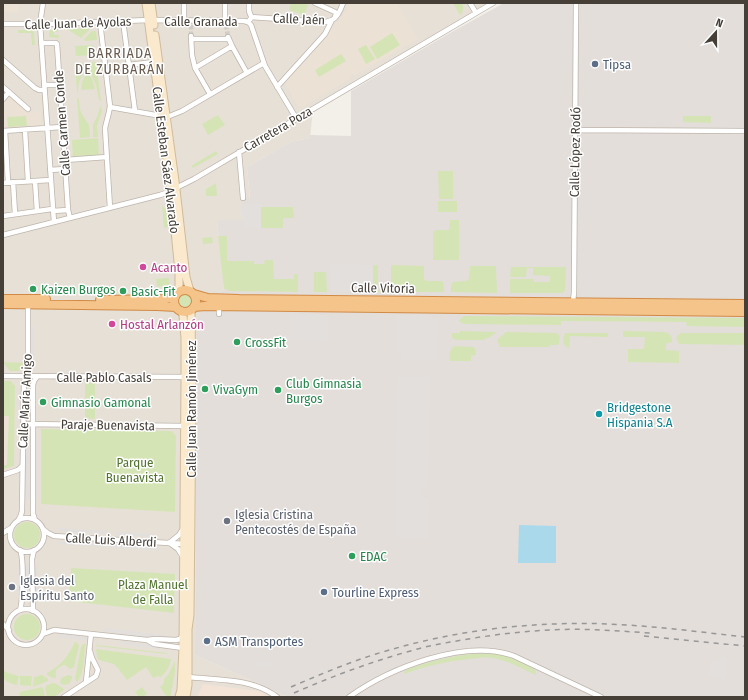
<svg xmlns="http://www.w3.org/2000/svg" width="748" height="700" viewBox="0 0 748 700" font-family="'Fira Sans Condensed',sans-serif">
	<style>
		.residential { fill: #e7e0d7 }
		.commercial { fill: #f3e3d6 }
		.industrial { fill: #e3deda }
		.education { fill: #ebe1d4 }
		.green { fill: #d5e4b5 }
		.parking { fill: #e2dfdd }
		.water { fill: #aad9eb }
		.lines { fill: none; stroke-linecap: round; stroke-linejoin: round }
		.minor-tunnel { stroke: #d0ccc6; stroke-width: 4.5; stroke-dasharray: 4.5 2; stroke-linecap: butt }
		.minor-casing { stroke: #beb5ac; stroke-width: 6 }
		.secondary-casing { stroke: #cfbb9c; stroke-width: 9 }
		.trunk-casing { stroke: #d18a45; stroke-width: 10 }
		.minor { stroke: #fff; stroke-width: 4.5 }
		.secondary { stroke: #fae9cc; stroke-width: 7 }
		.trunk { stroke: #f4c48a; stroke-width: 8 }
		.rail { stroke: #979797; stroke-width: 1.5; stroke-dasharray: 5 5; stroke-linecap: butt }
		.service-dot { fill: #5c6f8a; stroke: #fff; stroke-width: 1.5 }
		.hotel-dot { fill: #d1479c; stroke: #fff; stroke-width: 1.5 }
		.leisure-dot { fill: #2e9e5b; stroke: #fff; stroke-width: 1.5 }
		.culture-dot { fill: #0f9aa8; stroke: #fff; stroke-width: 1.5 }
		.worship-dot { fill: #6b7280; stroke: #fff; stroke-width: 1.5 }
		.labels { text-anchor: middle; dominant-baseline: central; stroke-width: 3; stroke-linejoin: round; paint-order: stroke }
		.street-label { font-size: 13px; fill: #463f38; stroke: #fff }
		.service-label { font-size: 13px; fill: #4e5e75; stroke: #fff; text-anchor: start }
		.hotel-label { font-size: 13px; fill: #b23c85; stroke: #fff; text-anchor: start }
		.leisure-label { font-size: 13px; fill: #27864d; stroke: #fff; text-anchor: start }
		.culture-label { font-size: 13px; fill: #0d838f; stroke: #fff; text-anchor: start }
		.park-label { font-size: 13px; fill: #52742f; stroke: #fff }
		.worship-label { font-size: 13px; fill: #5b616d; stroke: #fff; text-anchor: start }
		.neighbourhood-label { font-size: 14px; letter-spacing: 1px; fill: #685b50; stroke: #fff }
	</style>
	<rect width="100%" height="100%" fill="#f3efe9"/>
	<path class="residential" d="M3,3H493L313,109L310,138L291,142L247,167L250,199L242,198L243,220H217L224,289L199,314L197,319L195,655L288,697H3Z"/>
	<path class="commercial" d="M203,684L259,691L270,697H197Z"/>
	<path class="industrial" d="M504,3H745V697H288L195,655L197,319L199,314L224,289L217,220H243L241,198H250L247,167L291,142L310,138V135L351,136V91L450,33Z"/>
	<path class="education" d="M3,3H19L18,13L3,12Z
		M348,3H397L418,39L356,75L355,74L350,76L351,78L313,101L312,100L311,101L309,102V103L300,109L284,81L332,28L347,10Z
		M9,96L27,112L41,111L42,125L3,128V103Z
		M3,381H11L15,386L14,466L3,469Z"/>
	<path class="green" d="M291,3H301L308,5L304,15L289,10Z
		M453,3H462C464,7 464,12 460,15Z
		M91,28L81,38L67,29Z
		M58,29V32H54V35H59V38L49,37V33L50,30Z
		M18,30H33L34,32L35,45H32L31,33H18Z
		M92,31H96L97,40L85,41L84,39Z
		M392,33L400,45L377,59L370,47Z
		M94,45V55L76,56L75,46Z
		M366,45L375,59L366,64L358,49Z
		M341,54L346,61L319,77L315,70Z
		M96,62L101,101L99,100L96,85L90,72L89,70L88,63Z
		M84,63L85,71C80,77 78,84 78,92L77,93L75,64Z
		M87,72L92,79L95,89L81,90L82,82Z
		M77,98L79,99L80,110L83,116L89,125L90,137L80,138Z
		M101,106L102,111L97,126L98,137H93V125L97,117L100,107Z
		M218,115L225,125L208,135L202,124Z
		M26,116L27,126L8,127L7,117Z
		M683,116H711V123L683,122Z
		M98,138L99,156L73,157L72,140Z
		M216,151L218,154L193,168L191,166Z
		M438,171H453V199H439Z
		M216,183L217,196H206V189Z
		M438,201H457V212H438Z
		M162,206L166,209L168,227L164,228Z
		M261,207H293L294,218H283V228H261Z
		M450,220H459V260H433V232L437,230H449Z
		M218,236H227V261H254V264H264L265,260H273L274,279H294V274H298V292L228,291L227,289H224Z
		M212,237L213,243L203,244L202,238Z
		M373,265H378V290H381V292H373Z
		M391,265L424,266V279L427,281H441L443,282L444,292H387V290H391Z
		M470,266H496L497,293L451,292V286L453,282L466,281L469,279Z
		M511,267H566L565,291L562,293H510V279H534V282H550V276L533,275V268H527L526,277H510Z
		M314,272H326L327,292H314Z
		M169,278L170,285L157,287L156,279Z
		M178 300a7 7 0 1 1 14 0a7 7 0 1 1-14 0Z
		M464,316L745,318V327L687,326L686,322L561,321V325L468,324C464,324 461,324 459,320Z
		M460,331L497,332L490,337L483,340H456L452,338V333H460Z
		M623,331L664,332C670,333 673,337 672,342L666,344V350L679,351V363L628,362V349H644L645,337H623Z
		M506,332L557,333L560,336L559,343L558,345H550V347H500L497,340Z
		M565,333H608V337L570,336L569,348C563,347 562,339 565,333Z
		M681,333H745V345L679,344L676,338L677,336Z
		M455,346L473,347L475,348L476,355L471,356V361H450C450,355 449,349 455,346Z
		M3,362L23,363V366L19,371H10Z
		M3,381H11L15,386L14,466L3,469V465H7L9,416H3Z
		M85,383H95V419L85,418Z
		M41,429L172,431L176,436L175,512L41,504Z
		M14 535a13 13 0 1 1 26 0a13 13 0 1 1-26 0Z
		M71,568L175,574L174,613L69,601Z
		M14 627a13 13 0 1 1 26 0a13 13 0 1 1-26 0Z
		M75,642L77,643L79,646L74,667L70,669L65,665H63C57,669 55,669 56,677L55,678H53L47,675V673C61,665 68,657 75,642Z
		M83,644H87L85,646C84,657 84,675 77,682L75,679L81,647Z
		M97,645L167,653V654L96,646Z
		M96,649L171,659C170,666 167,671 161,677L158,676L153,678L146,667L127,680L117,667L114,664L99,660L97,657Z
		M480,653L495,654L503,655L512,658L534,669L536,672V675C522,669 508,660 492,658C485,657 478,658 470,659C448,661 425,666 404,674V673L406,670C430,661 454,655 480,653Z
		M175,661V672L171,694L170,697H167L160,687C163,685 164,683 164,679L168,675Z
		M3,670L8,673L19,676L17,685C6,682 3,682 3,670Z
		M42,675L48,679V681L33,687L34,677Z
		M68,675L72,676V678L69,684L64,685L60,683L61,678Z
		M20,676H32L31,686L20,685Z
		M53,683L57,684L64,689V690L54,697H47L45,688L47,685Z
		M42,687L43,688L45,697H22L19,695L20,692Z
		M142,687L147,694L142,697H139L135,692Z"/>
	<path class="parking" d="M242,204H261V228L244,227Z
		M330,263L373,265V292H331Z
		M662,298L745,299V301L660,300Z
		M290,314L328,315V341L289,340Z
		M397,315H429L430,321H432L433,319H438L437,360H401V353L397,352Z
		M31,325L34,326V356L31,355Z
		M397,377H430L429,459L428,487H422L421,497L429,498L428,538L395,537Z
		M26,389L31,392V412L29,411L28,412L26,411Z
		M20,390V429L18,431V391Z
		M25,435L28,437L29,436L31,437L30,502L28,500V502L25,500Z
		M38,436V498L35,500L36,438Z
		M58,528L106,531L109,534L59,531L57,529Z
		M116,532L153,534V537L117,535L115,533Z
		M56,541L105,544L107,546L106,547L59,544Z
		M114,544L158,547L161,549L160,550L116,548Z
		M25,564L30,567V597L28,596L27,597L25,595Z
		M21,565V594L18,596V567Z
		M38,566V595L35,597V568Z
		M104,628L163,635L165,638L104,632L103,629Z
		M59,634L86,637L87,640L59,638Z
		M121,641L160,646L161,648L160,649L121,644Z
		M720,658L727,659L725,679L715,677L708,674L714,660L719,661Z
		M254,662H273V666L254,665Z"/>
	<path class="water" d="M519,525L556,526V563H518Z"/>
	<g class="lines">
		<path class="minor-tunnel" d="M191,25V36
			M226,25L228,37"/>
		<defs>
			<path id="minor" d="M43,3L40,24L54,222
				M225,3V21
				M249,3C249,9 248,13 252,17
				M315,3L335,12L336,14L335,17
				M470,3L476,13
				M184,20V3
				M123,21L135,111
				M100,22L110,106L109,112L105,128L110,208
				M248,22L251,25L265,66L296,118
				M248,22L252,17L326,22C326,22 332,20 332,20C338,17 341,9 343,3
				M3,24H48L149,20L244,21L248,22
				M191,36L192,55L195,68L210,94
				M228,37L232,46L247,73
				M191,39H229
				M41,43H56L57,44L68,210L70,218
				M3,60L35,88L39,90H44
				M129,65L154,62
				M195,68L232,46
				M44,85H60
				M3,87L28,109
				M277,87L325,34L332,20
				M3,99L9,92
				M110,107L167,117L182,111L264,63
				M25,130L28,181
				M575,130L745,131
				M3,131L62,127
				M5,131L8,182
				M239,152L243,198
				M65,160L107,157
				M50,170L65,169
				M35,181L37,211
				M13,182L15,214
				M3,183L50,180
				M53,211L68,210
				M3,216L52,209
				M3,235L160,195L166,193L194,179L493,3
				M572,304L573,302L574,292L576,3
				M219,310V314
				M3,376L187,377
				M23,424L186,426
				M3,475L18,470L22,466
				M10 535a17 17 0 1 1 34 0a17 17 0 1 1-34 0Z
				M35,520L33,514V385L34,381L37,377
				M18,521L21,515L22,511L24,382L28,376V305
				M43,529L48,533L54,536L185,544
				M3,533L11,528
				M169,543L179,535L183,529
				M171,544L178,549L183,557
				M8 627a18 18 0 1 1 36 0a18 18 0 1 1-36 0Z
				M20,610C23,601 24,558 20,550
				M33,611L32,559L34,550
				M3,624L9,630
				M43,634L54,630L147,640L155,639L176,640L180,639L183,635
				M147,640L154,644L183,648V649
				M188,677C218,680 252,678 277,697
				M86,682L91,634
				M64,697L96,676L98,670L92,658L90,651
				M349,697C390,668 465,638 514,656L601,697"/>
			<path id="secondary" d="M146,3L171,190L179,272V286L177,293
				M151,3L154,25
				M155,35L175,181L186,277L190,291
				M179,697L181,690L183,648L185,378V338L183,315L181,311
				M186,697L188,685V629L190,615L192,400L191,310"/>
			<path id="trunk" d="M174 301a11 11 0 1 1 22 0a11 11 0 1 1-22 0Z
				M194,294L208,298L239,299L745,304
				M3,299H46
				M100,300L163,299L175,297
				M3,304L157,306L176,307
				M194,307L205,306L745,312"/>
		</defs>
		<use href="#minor" class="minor-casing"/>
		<use href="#secondary" class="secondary-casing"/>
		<use href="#trunk" class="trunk-casing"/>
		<use href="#minor" class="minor"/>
		<use href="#secondary" class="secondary"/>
		<use href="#trunk" class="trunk"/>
		<path class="rail" d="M644,636L745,646
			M291,687C319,675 347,663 376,654C434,636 494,626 555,624C618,621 682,630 745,637
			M294,693C333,676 373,661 414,650C430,645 446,643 462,640C492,635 522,631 552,630C585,628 617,631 650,633"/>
	</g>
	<g class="service-dot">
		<circle cx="595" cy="64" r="4"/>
		<circle cx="324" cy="592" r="4"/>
		<circle cx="207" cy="641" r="4"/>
	</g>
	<g class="hotel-dot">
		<circle cx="143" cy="267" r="4"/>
		<circle cx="112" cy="324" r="4"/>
	</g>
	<g class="leisure-dot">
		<circle cx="33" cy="289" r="4"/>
		<circle cx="123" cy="291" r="4"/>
		<circle cx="237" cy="342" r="4"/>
		<circle cx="205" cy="389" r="4"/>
		<circle cx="278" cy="390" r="4"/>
		<circle cx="43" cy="402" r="4"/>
		<circle cx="352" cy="556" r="4"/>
	</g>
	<circle class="culture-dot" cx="599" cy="414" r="4"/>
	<g class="worship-dot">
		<circle cx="227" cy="521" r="4"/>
		<circle cx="12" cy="587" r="4"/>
	</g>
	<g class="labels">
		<g class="street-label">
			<text transform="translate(299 19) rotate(2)">Calle Jaén</text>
			<text x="201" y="21">Calle Granada</text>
			<text transform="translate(78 23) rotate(-2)">Calle Juan de Ayolas</text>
			<text transform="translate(62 123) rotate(-94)">Calle Carmen Conde</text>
			<text transform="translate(278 129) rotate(-30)">Carretera Poza</text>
			<text transform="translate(575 152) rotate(-89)">Calle López Rodó</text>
			<text transform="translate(166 160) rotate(83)">Calle Esteban Sáez Alvarado</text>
			<text transform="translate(383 288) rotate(1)">Calle Vitoria</text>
			<text x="104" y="377">Calle Pablo Casals</text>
			<text transform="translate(25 401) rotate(-87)">Calle María Amigo</text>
			<text transform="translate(191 409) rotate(-90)">Calle Juan Ramón Jiménez</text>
			<text transform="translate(108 425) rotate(1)">Paraje Buenavista</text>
			<text transform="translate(111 540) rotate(3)">Calle Luis Alberdi</text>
		</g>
		<g class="service-label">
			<text x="603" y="64">Tipsa</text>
			<text x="332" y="592">Tourline Express</text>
			<text x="215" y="641">ASM Transportes</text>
		</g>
		<g class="hotel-label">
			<text x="151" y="267">Acanto</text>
			<text x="120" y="324">Hostal Arlanzón</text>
		</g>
		<g class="leisure-label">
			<text x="41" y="289">Kaizen Burgos</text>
			<text x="131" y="291">Basic-Fit</text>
			<text x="245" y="342">CrossFit</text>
			<text x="286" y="383">Club Gimnasia<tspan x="286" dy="15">Burgos</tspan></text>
			<text x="213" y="389">VivaGym</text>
			<text x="51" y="402">Gimnasio Gamonal</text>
			<text x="360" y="556">EDAC</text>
		</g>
		<g class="culture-label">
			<text x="607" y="407">Bridgestone<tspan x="607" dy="15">Hispania S.A</tspan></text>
		</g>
		<g class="park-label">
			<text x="135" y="462">Parque<tspan x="135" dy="15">Buenavista</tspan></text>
			<text x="153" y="584">Plaza Manuel<tspan x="153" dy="15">de Falla</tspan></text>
		</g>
		<g class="worship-label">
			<text x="235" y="514">Iglesia Cristina<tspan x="235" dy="15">Pentecostés de España</tspan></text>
			<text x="20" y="580">Iglesia del<tspan x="20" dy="15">Espíritu Santo</tspan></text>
		</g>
		<g class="neighbourhood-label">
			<text x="120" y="53">BARRIADA<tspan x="120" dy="16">DE ZURBARÁN</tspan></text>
		</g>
	</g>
	<rect width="748" height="700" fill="none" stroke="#463f38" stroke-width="8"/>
	<g transform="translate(716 32) rotate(21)" stroke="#ffffff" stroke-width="3" paint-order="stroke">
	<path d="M0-3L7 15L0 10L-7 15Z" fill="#463f38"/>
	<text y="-6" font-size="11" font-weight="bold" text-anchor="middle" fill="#463f38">N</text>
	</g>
</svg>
